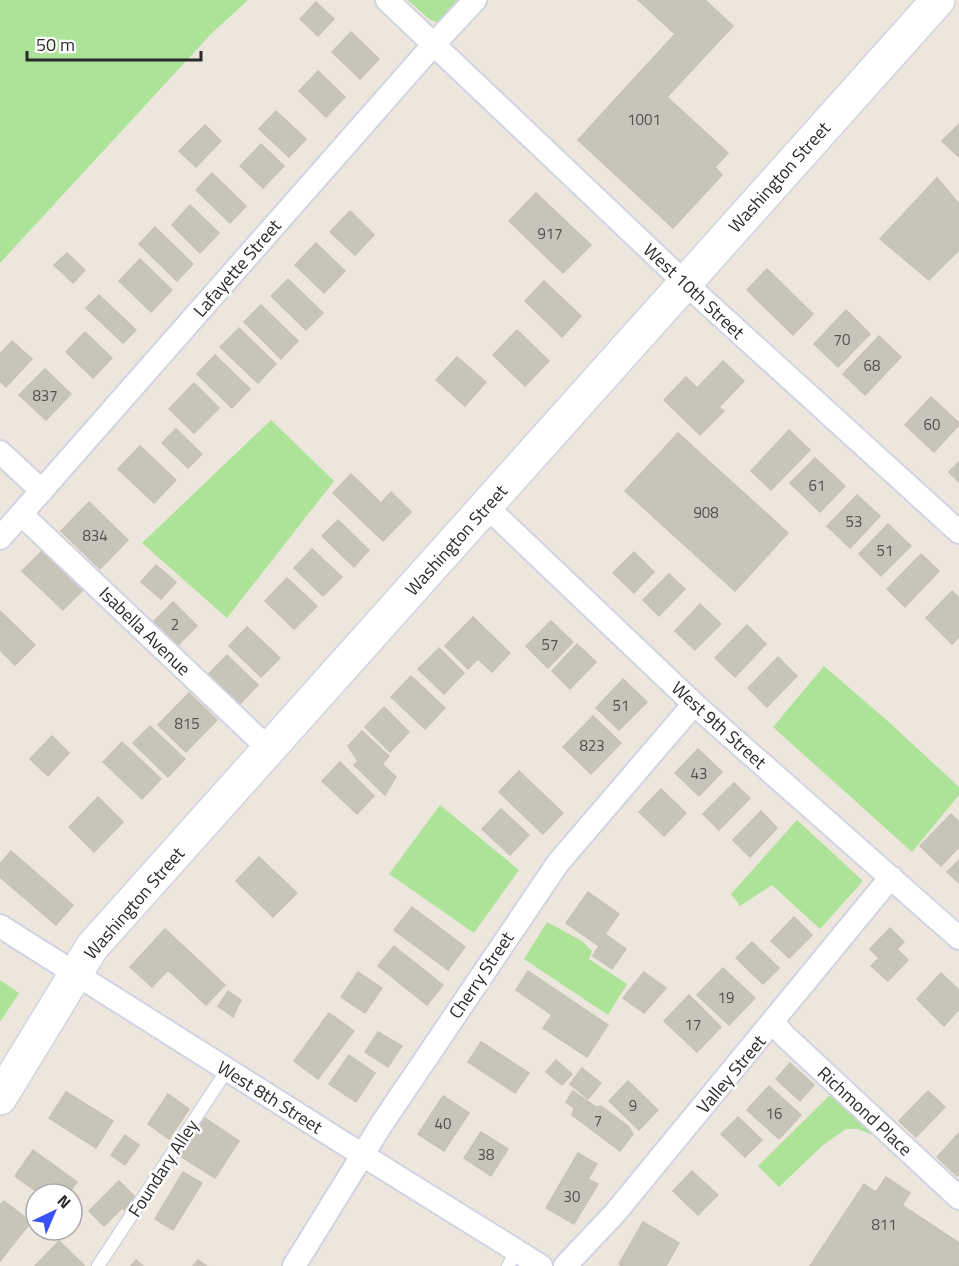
<svg xmlns="http://www.w3.org/2000/svg" width="959" height="1266" viewBox="0 0 959 1266" font-family="'Titillium Web',sans-serif">
	<style>
		.green { fill: #ade398 }
		.building { fill: #c7c4ba; stroke: #c8c2b6; stroke-width: 1.5 }
		.lines { fill: none; stroke-linecap: round; stroke-linejoin: round }
		.lane-casing { stroke: #d1d3e3; stroke-width: 15 }
		.street-casing { stroke: #d1d3e3; stroke-width: 26 }
		.secondary-casing { stroke: #d1d3e3; stroke-width: 36 }
		.lane { stroke: #fff; stroke-width: 12 }
		.street { stroke: #fff; stroke-width: 22 }
		.secondary { stroke: #fff; stroke-width: 33 }
		.labels { text-anchor: middle; dominant-baseline: central; stroke-width: 5; stroke-linejoin: round; paint-order: stroke }
		.number-label { font-size: 15px; fill: #51504e }
		.street-label { font-size: 18px; fill: #2a2a2a; stroke: #fff }
	</style>
	<rect width="100%" height="100%" fill="#ece6dc"/>
	<path class="green" d="M0,0H248L211,34L0,263Z
		M408,0H461L442,21L438,23L429,19Z
		M271,420L334,481L227,618L142,543Z
		M824,666L891,724L959,787V795L912,852L773,727Z
		M440,805L519,870L474,933L389,874Z
		M797,820L863,881L820,929L772,885L740,906L731,894Z
		M547,922L582,941L592,951L589,959L627,984L608,1015L524,959Z
		M0,980L19,993L0,1022Z
		M831,1094L873,1135L858,1129H846L823,1145L779,1187L758,1166Z"/>
	<path class="building" d="M638,0H705L733,26L667,97L728,153L715,167L722,175L673,228L578,140L675,34Z
		M316,2L334,19L318,36L300,19Z
		M351,32L379,59L360,79L332,52Z
		M318,71L345,97L326,117L299,91Z
		M276,111L306,139L289,157L259,129Z
		M959,124V157L942,141Z
		M205,125L221,141L196,167L179,151Z
		M261,144L284,166L263,188L240,166Z
		M212,173L246,206L230,223L196,190Z
		M937,178L959,204V250L929,280L880,239Z
		M536,193L591,245L563,273L509,221Z
		M190,205L219,233L200,253L172,225Z
		M350,211L374,235L355,255L330,232Z
		M155,227L193,264L177,281L139,244Z
		M316,243L345,271L324,293L295,265Z
		M67,253L85,270L73,283L54,265Z
		M140,259L172,290L151,312L119,281Z
		M767,269L813,314L793,335L747,290Z
		M288,279L323,313L306,330L271,296Z
		M544,281L581,316L562,337L525,301Z
		M99,295L136,330L123,343L86,308Z
		M261,305L298,341L281,359L244,322Z
		M846,310L870,334L838,367L814,344Z
		M239,328L276,364L258,383L220,347Z
		M517,330L549,361L525,386L493,355Z
		M85,332L112,358L93,378L66,352Z
		M879,336L901,357L865,395L843,374Z
		M12,341L32,359L6,387L0,381V354Z
		M215,355L250,389L232,408L197,374Z
		M457,357L486,382L465,406L436,380Z
		M723,361L744,381L719,407L724,411L700,435L664,400L686,377L697,388Z
		M45,369L71,394L46,420L19,395Z
		M194,383L219,408L194,433L169,409Z
		M931,397L959,423V425L934,452L905,425Z
		M176,429L202,454L188,468L162,443Z
		M789,430L810,450L771,490L751,471Z
		M678,433L788,533L735,591L625,491Z
		M140,446L176,480L154,503L118,469Z
		M815,458L845,486L820,512L790,483Z
		M959,462V482L949,472Z
		M351,474L381,503L391,492L411,512L383,541L333,493Z
		M857,495L880,516L850,548L827,526Z
		M89,502L128,540L100,569L61,531Z
		M338,520L369,550L354,567L322,536Z
		M888,524L911,546L881,576L859,554Z
		M312,549L342,577L323,596L294,568Z
		M42,551L83,590L63,610L22,571Z
		M634,552L654,572L634,593L613,573Z
		M921,554L939,571L905,607L887,589Z
		M156,565L176,582L161,599L141,582Z
		M669,574L685,589L659,616L643,600Z
		M287,578L317,606L294,629L265,601Z
		M952,591L959,598V637L952,644L926,618Z
		M173,602L197,626L177,646L153,622Z
		M700,604L721,624L695,650L675,631Z
		M0,611L35,645L15,665L0,650Z
		M473,617L510,653L492,672L478,659L468,669L445,646Z
		M551,621L573,642L548,668L526,646Z
		M747,625L766,644L735,677L715,658Z
		M247,627L280,658L261,677L229,646Z
		M577,644L596,662L570,689L552,671Z
		M439,648L464,673L444,694L418,669Z
		M227,655L258,685L238,706L207,676Z
		M778,657L797,676L767,707L748,688Z
		M411,676L445,708L425,729L391,697Z
		M623,679L647,702L619,730L596,708Z
		M189,693L217,720L186,752L158,725Z
		M384,707L409,732L390,752L365,727Z
		M593,716L621,743L591,774L563,747Z
		M150,726L185,759L168,777L133,743Z
		M362,731L389,756L382,764L396,777L385,795L354,765L358,761L348,746Z
		M52,736L69,753L48,776L30,759Z
		M122,742L161,779L142,799L103,762Z
		M698,749L722,772L699,796L675,773Z
		M340,762L374,796L357,814L322,781Z
		M519,771L563,813L543,834L499,792Z
		M734,783L750,798L719,830L703,814Z
		M661,789L686,813L664,836L639,812Z
		M98,797L123,822L94,852L69,827Z
		M501,809L529,835L510,855L482,829Z
		M761,811L777,828L750,857L733,840Z
		M951,814L959,822V847L941,866L920,846Z
		M11,851L73,905L56,925L0,877V864Z
		M259,857L297,893L273,917L236,881Z
		M959,860V883L947,872Z
		M588,892L619,914L605,934L626,949L612,969L593,956L599,946L566,923Z
		M412,907L465,947L448,970L394,930Z
		M794,917L812,935L789,958L771,941Z
		M890,928L904,942L897,949L908,960L888,981L871,966L879,958L870,949Z
		M165,929L225,985L206,1005L168,970L152,987L130,967Z
		M752,942L779,968L763,984L736,958Z
		M394,946L443,985L427,1005L378,966Z
		M723,968L755,998L729,1025L697,995Z
		M528,971L608,1025L587,1057L543,1028L552,1015L516,990Z
		M358,972L382,988L365,1013L341,997Z
		M644,972L666,988L644,1013L623,998Z
		M941,973L959,990V1009L944,1026L917,999Z
		M228,991L241,1000L233,1017L218,1006Z
		M689,995L721,1027L697,1052L664,1021Z
		M329,1013L354,1031L318,1079L294,1061Z
		M378,1032L402,1046L388,1067L365,1052Z
		M481,1042L529,1073L515,1093L468,1062Z
		M349,1055L375,1073L356,1102L329,1084Z
		M556,1060L572,1074L562,1085L546,1072Z
		M790,1063L814,1085L800,1101L776,1079Z
		M582,1068L601,1083L588,1099L570,1084Z
		M628,1081L658,1110L639,1130L609,1101Z
		M769,1086L801,1115L779,1139L747,1110Z
		M573,1091L596,1107L601,1106L628,1126L633,1134L620,1151L572,1115L574,1108L566,1102Z
		M928,1091L945,1107L916,1137L899,1121Z
		M66,1092L113,1121L96,1148L49,1118Z
		M168,1094L189,1109L169,1139L148,1124Z
		M443,1096L469,1113L444,1151L418,1134Z
		M738,1117L762,1140L745,1157L721,1134Z
		M205,1118L239,1141L215,1178L180,1156Z
		M481,1132L508,1149L491,1176L464,1158Z
		M959,1133V1174L957,1176L937,1157Z
		M125,1135L139,1145L125,1165L111,1155Z
		M33,1150L77,1182L68,1194H40L15,1176Z
		M578,1153L597,1164L588,1179L598,1184L574,1224L546,1208Z
		M692,1171L718,1195L698,1215L673,1191Z
		M183,1172L202,1183L173,1230L155,1219Z
		M886,1177L910,1193L902,1205L959,1243V1266H810L864,1184L876,1192Z
		M119,1181L136,1198L124,1210L122,1208L104,1226L89,1211Z
		M4,1201L31,1222L0,1261V1205Z
		M643,1222L679,1243L666,1266H623L619,1264Z
		M59,1241L84,1265L82,1266H35Z
		M136,1260L143,1266H131Z
		M198,1260L207,1266H193Z"/>
	<g class="lines">
		<defs>
			<path id="lane" d="M98,1266L227,1070
				M508,1266L517,1251"/>
			<path id="street" d="M387,0L685,283L959,532
				M0,452L42,491
				M486,506L694,704L959,938
				M21,514L269,749
				M0,538L434,44L475,0
				M0,926L345,1144L541,1266
				M773,1023L786,1037L959,1198
				M294,1266L381,1125L558,863L694,704
				M565,1266L615,1213L891,877"/>
			<path id="secondary" d="M0,1098L92,947L938,0"/>
		</defs>
		<use href="#lane" class="lane-casing"/>
		<use href="#street" class="street-casing"/>
		<use href="#secondary" class="secondary-casing"/>
		<use href="#lane" class="lane"/>
		<use href="#street" class="street"/>
		<use href="#secondary" class="secondary"/>
	</g>
	<g class="labels">
		<g class="number-label">
			<text x="644" y="119">1001</text>
			<text x="550" y="233">917</text>
			<text x="842" y="339">70</text>
			<text x="872" y="365">68</text>
			<text x="45" y="395">837</text>
			<text x="932" y="424">60</text>
			<text x="817" y="485">61</text>
			<text x="706" y="512">908</text>
			<text x="854" y="521">53</text>
			<text x="95" y="535">834</text>
			<text x="885" y="550">51</text>
			<text x="175" y="624">2</text>
			<text x="550" y="644">57</text>
			<text x="621" y="705">51</text>
			<text x="187" y="723">815</text>
			<text x="592" y="745">823</text>
			<text x="699" y="773">43</text>
			<text x="726" y="997">19</text>
			<text x="693" y="1024">17</text>
			<text x="633" y="1105">9</text>
			<text x="774" y="1113">16</text>
			<text x="598" y="1120">7</text>
			<text x="443" y="1123">40</text>
			<text x="486" y="1154">38</text>
			<text x="572" y="1196">30</text>
			<text x="884" y="1224">811</text>
		</g>
		<g class="street-label">
			<text transform="translate(779 177) rotate(-48)">Washington Street</text>
			<text transform="translate(237 268) rotate(-49)">Lafayette Street</text>
			<text transform="translate(694 291) rotate(43)">West 10th Street</text>
			<text transform="translate(456 540) rotate(-48)">Washington Street</text>
			<text transform="translate(145 631) rotate(44)">Isabella Avenue</text>
			<text transform="translate(719 725) rotate(42)">West 9th Street</text>
			<text transform="translate(134 903) rotate(-49)">Washington Street</text>
			<text transform="translate(481 975) rotate(-56)">Cherry Street</text>
			<text transform="translate(731 1074) rotate(-50)">Valley Street</text>
			<text transform="translate(270 1097) rotate(32)">West 8th Street</text>
			<text transform="translate(865 1111) rotate(43)">Richmond Place</text>
			<text transform="translate(163 1168) rotate(-57)">Foundary Alley</text>
		</g>
	</g>
	<g transform="translate(54 1212) rotate(44)"><circle r="28" fill="#ffffff" stroke="#aaaaaa" stroke-width="1.5"/>
	<path d="M0-4.5L10 22L0 15L-10 22Z" fill="#3a52fb"/>
	<text y="-9" font-size="16" font-weight="bold" text-anchor="middle" fill="#2a2a2a">N</text>
	</g>
	<path d="M27 51v9h174v-9" fill="none" stroke="#2a2a2a" stroke-width="3"/>
	<text x="36" y="51" font-size="18" fill="#2a2a2a" stroke="#ffffff" stroke-width="4.5" paint-order="stroke">50 m</text>
</svg>
